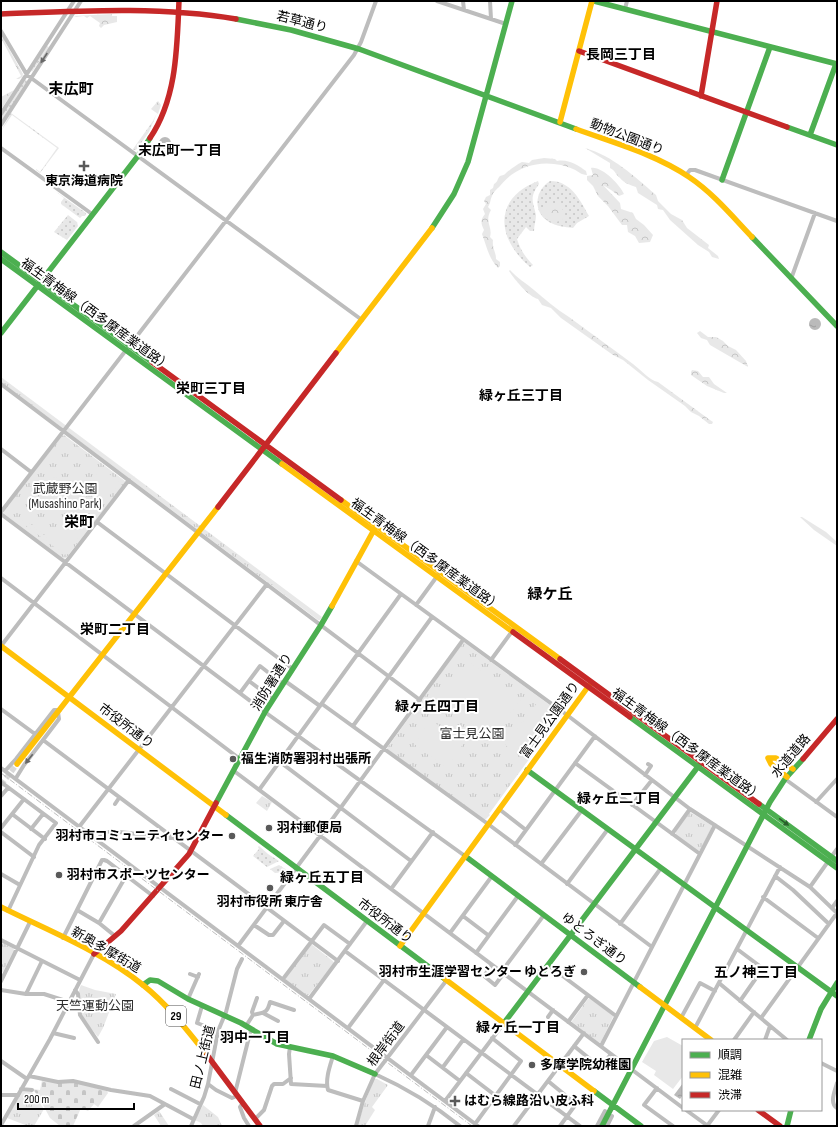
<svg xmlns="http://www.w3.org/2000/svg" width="838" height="1127" viewBox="0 0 838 1127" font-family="'Sofia Sans Condensed','Noto Sans JP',sans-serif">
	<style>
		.grass { fill: url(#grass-dots) }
		.forest { fill: url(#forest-crowns) }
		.cemetery { fill: url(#cemetery-stones) }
		.park { fill: url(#park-tufts) }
		.garden { fill: #e8e8e8; fill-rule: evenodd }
		.water { fill: url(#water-ripples) }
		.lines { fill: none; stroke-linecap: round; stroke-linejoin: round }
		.secondary-tunnel { stroke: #d9d9d9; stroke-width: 5.5; stroke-dasharray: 5.5 3; stroke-linecap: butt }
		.street { stroke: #bdbdbd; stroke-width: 4 }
		.fast { stroke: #4caf50; stroke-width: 5.5 }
		.slow { stroke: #ffc107; stroke-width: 5.5 }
		.jam { stroke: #c62828; stroke-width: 5.5 }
		.rail { stroke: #bdbdbd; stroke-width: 1; stroke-dasharray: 6 2 1 2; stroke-linecap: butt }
		.oneway { fill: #686868 }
		.oneway2 { fill: #2a602c }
		.poi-dot { fill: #595959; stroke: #fff; stroke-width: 1.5 }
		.labels { text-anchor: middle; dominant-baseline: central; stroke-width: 4; stroke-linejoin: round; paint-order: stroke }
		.shield { fill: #fff; stroke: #4c4c4c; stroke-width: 1 }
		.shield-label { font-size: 12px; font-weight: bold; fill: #000 }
		.street-label { font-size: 13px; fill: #000; stroke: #fff }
		.poi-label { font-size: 13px; font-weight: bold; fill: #000; stroke: #fff; text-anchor: start }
		.park-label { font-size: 13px; fill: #2c2c2c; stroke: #fff }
		.neighbourhood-label { font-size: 14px; font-weight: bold; fill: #000; stroke: #fff }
		.quarter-label { font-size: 15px; font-weight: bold; fill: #000; stroke: #fff }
	</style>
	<defs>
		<pattern id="grass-dots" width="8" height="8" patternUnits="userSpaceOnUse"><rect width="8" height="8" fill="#e8e8e8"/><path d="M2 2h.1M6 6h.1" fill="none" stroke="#c5c5c5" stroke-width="1.8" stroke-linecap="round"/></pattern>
		<pattern id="forest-crowns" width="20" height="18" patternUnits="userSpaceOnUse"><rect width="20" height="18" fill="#e8e8e8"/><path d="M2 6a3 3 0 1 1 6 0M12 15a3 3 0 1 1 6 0" fill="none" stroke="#c5c5c5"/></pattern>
		<pattern id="cemetery-stones" width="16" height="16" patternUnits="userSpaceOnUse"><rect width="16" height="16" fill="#e8e8e8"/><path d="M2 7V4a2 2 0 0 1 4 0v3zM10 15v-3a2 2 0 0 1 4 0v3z" fill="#c5c5c5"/></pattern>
		<pattern id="park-tufts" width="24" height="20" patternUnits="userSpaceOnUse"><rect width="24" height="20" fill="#e8e8e8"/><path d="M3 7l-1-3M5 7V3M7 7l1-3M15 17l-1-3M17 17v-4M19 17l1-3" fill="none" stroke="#c5c5c5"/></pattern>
		<pattern id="water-ripples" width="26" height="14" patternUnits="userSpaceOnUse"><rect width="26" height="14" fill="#bababa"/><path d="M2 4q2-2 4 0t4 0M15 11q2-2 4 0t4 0" fill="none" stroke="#9e9e9e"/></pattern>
	</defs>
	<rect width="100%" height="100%" fill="#fff"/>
	<path class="grass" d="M47,46L49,47L32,72L31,70Z
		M24,80H26L27,81L1,123V117Z
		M11,113L59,148L40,173L36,170V169L40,172L57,148L12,115L1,131Z
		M157,113L149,132L136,150H134L133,149L153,121Z
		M538,181L539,184C529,198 533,201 536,215C536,220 534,226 534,231H530L526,227L517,239C520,249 525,257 533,265L530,267C497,239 492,199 538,181Z
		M550,181C571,181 580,200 589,216L577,223L573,228C565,227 556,226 549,222C532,212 535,190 550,181Z
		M55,191L86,213L85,216H82L80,218L61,204V202L64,198Z
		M68,215L77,222L78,226L67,240L54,232Z
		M259,846L268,854L279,861L267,867L253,856L259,849L258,847Z
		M279,865L290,872L289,873L286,872L275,873L270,869Z"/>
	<path class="forest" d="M112,14V16H117V22L104,25L101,28L99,26L100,23L90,16L87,18L84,16L76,17L74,16Z
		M1,35L23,74L22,77L19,79H16L21,76L1,38Z
		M14,90L2,108L1,97Z
		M158,101L161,105L158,114L151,109Z
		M585,148C613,156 634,176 656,195L658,201L671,214L682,220L687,228L709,245L708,248L718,256L719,259L712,257L709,252L698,245L670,220L663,210L658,209L657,205L638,193L636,187C630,185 624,183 620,178C616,175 615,170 610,168V163Z
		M544,158L555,159L557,161C569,159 577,165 586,171L587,175C581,175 578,171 573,169C569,167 565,166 561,165C538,160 515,167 500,186C497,189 493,192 492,196C490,200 491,202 488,207L491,210C484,222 493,227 490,237L493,240C492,249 496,251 496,259L500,262V266L498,268C488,257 487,247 482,234L484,230C481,224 480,220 485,214L483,209L486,204L484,201L486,197L490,195V190L493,188L494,184C498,182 497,179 500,176C502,175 505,175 506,173C511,169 516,165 522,162L529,163L532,160Z
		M591,168C602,166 620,185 624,194L619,196L611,190L603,185L620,203L621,209L633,213L636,219L644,225L653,235L650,242L639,243L635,236L628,232L627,225H622L608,206L598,196L593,186L587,180V176L593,175Z
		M553,203L559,205L563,210L564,218C555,227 541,220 539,208L541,207L546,208L549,204Z
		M510,270C517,278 526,283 534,290C545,299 556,309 569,317C590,333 612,348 633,364C641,370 649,380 658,382L710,420L713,422L712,424H709L699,416L691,412L685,406L648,380L623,360L613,355L561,318L551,308L542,305L538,299C529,297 515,280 509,271Z
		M700,331L708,337H716L723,341L728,346L736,350L746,361L748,367L710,345L707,340L701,338L697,333Z
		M692,370L698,371L703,377H709L714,384L727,393H724L707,386L691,375V372Z
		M800,517H802L826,532L837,542V546L814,530Z"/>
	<path class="cemetery" d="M42,1080L73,1082L107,1091L108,1093L98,1107L94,1104L88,1111L81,1108L73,1126H60L50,1118L42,1103L33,1089L40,1090Z"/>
	<path class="park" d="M1,377L322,617L320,620H318L1,382Z
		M64,435L125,481V483L66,558L64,559L4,514L3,511L62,436Z
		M463,643H465L562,714V715L560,717L489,814L490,815L486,819L484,820L387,749V748Z
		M262,796L272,802L267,811L256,803Z
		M690,812L711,825L712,827L700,850L698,851L676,835V831Z
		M1,942L13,948L14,950L3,972L1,971Z
		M311,944L333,961L334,963L308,996L286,980L285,977Z
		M81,985L95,990L116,994L103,1028L98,1037C88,1024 80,1019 79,1001C79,995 78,991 81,985Z
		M590,998L613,1016V1017L601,1042L599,1043L572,1022V1021L588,999Z
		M374,1079H377L388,1085L372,1107L375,1110L365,1126H357L365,1102Z
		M22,1091L32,1092L44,1109L34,1126H28L7,1118Z
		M203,1105L218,1117L222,1126H203L201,1123L195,1120Z
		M159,1111L169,1126H161L154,1115Z"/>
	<path class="garden" d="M101,468L120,482L105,501L86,487Z
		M57,477L100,511L65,555L21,522L51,478ZM74,498L94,513L74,538C64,526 58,530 50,540L27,521L42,502C53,515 66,514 74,498Z
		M469,662L521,699L493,737L440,699Z
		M537,703L554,715L522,758L505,745Z
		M431,720L463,744L446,768L414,744Z
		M667,1037L683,1046V1076L673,1089L654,1075L656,1071L642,1062L654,1041Z"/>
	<path class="water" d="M159 143a6 6 0 1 1 12 0a6 6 0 1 1-12 0Z
		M809 324a6 6 0 1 1 12 0a6 6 0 1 1-12 0Z
		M683,1083V1095L680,1099L674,1095Z"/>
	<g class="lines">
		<path class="secondary-tunnel" d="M1,785L17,764"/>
		<path class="street" d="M437,1L506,24
			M463,1L464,10
			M490,1L491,19
			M625,9L627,1
			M1,31L27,75L362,320
			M1,114L74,1
			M1,125L81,1
			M1,148L92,214
			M686,175L690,170H695L837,221
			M791,279L815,213
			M1,384L420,700
			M1,449L31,472
			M1,512L354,55L361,42L376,1
			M1,514L269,715L465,856
			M97,522L293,669
			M356,561L567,715L690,809L810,887L837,913
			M1,578L240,759
			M416,605L438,575
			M1,646L129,480
			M491,660L513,630
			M249,681L273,699
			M285,681L320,706
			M240,693L260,666L283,684
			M322,704L488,824L652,947
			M1,709L35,734
			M353,726L432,617
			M43,740L338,961
			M280,762L411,861
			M575,763L700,854
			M1,768L478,1126
			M5,771L16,759L54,710H60
			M234,771L683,1108
			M645,775L651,766L648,764
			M16,778L24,765L59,719L58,712
			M785,779L837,817
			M1,782L56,823L39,845L8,911
			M259,790L401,594
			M1,796L8,788
			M816,802L837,779
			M115,804L119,798
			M632,805L652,780
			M499,809L526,830
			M12,814L45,839
			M79,827L267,584
			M1,828L24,799
			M31,829L43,814
			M1,832L34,857
			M672,834L690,809
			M97,840C99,838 101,835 104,833C114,828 157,839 172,838
			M515,845L595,736
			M541,864L582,810
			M1,874L20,885
			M775,876L793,890L829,924
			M567,884L608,829
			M810,887L837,849
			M391,889L433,832
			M763,897L818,938
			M832,908L837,901
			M77,910L99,923L115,936
			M463,916L488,935
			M99,923L126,876
			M620,924L661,868
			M254,925L269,935H273L284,921
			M450,933L492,876
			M63,938L102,860H104L107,861L153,896
			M1,940L80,980
			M238,946L320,836L463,640
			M737,949L761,967V971L740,1001
			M345,951L580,1126
			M476,953L518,896
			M115,965L123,959
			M492,965L484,976L495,985L504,973
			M548,965L616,1016
			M533,968L541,974
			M502,971L544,915
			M190,974L198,977
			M283,979L324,925L350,944
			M1,981L30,922
			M719,983L787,1040
			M1,990L26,994H44L69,1002
			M75,990L78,994L80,1015L98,1042
			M26,994L42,961
			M188,999L199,974
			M309,999L367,921
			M202,1006L197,1023L218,1031
			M263,1013L278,1021
			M253,1015C264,1012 267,1014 270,1002L294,1010
			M548,1017L553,1010
			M681,1018L700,983L715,991
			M761,1018L837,913
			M568,1022L588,995
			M246,1026L253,1015L252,1012L257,998
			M348,1028L384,980
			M695,1028L780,867
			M53,1033L74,1038
			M734,1040L754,1012
			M765,1040L770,1026
			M574,1046L601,1068L611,1054
			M601,1046L715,825
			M290,1047L289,1054L291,1084L327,1086
			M426,1055L460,1081
			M333,1056C330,1066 325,1079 328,1090L363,1101
			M1,1061L27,1079
			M821,1063L837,1071
			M443,1067L463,1040
			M466,1073L496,1096
			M375,1074C406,1088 434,1105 460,1126
			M411,1075L447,1027
			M29,1076L58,1082L73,1081L111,1090L150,1096L193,1119
			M548,1081L576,1104L560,1126
			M837,1083C835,1091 829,1103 837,1108
			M208,1084L216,1090L232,1098L237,1096
			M657,1088L644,1105L673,1126
			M21,1089L32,1090
			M171,1089L200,1104
			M235,1093L251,1029
			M1,1095H18
			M445,1101L504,1023
			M243,1103L240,1107L244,1118L249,1126
			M686,1110L708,1126
			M255,1119L264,1110L272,1086L274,1084H283L291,1078
			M475,1124L521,1061L492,1038
			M1,1125L50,1039L94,954
			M134,1126L165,1104
			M191,1126L204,1097L208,1084L218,1031L226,1012L237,969L242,959
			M356,1126L363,1101L375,1074L446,981
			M428,1126L435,1107
			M514,1126L584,1033
			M597,1126L605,1111
			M607,1126L612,1116
			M707,1126L719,1110"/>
		<path class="fast" d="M594,1L837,64
			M236,19L291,30L359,49L576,129
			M787,127L837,145
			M810,135L836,64
			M722,180L770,47
			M432,228L454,194L468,162L512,1
			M752,237L837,326
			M1,252L152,362
			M1,259L282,464
			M1,333L141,152L150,138
			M630,717L837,868
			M527,770L837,996
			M216,803L265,712L321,625L332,606
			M759,804L837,861
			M226,815L445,979
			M465,856L640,987
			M143,985L150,980L158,981L188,999L241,1023L277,1044L333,1056L375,1074
			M504,1023L700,764
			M809,1040L821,1009L837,983
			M594,1091L641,1126
			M602,1126L770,802L785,779L803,759
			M787,1126L791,1110"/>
		<path class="slow" d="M560,122L592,1
			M576,129C614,143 655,154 689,177C713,193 732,216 752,237
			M336,353L432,228
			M282,464L513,632
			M341,500L560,659
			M332,606L375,528
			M1,646L226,815
			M17,764L218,507
			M787,777L771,764L768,758H776L793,769
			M1,907C49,931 101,951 143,985C168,1005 187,1030 207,1055
			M400,946L590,684
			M445,979L594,1091
			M640,987L711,1040"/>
		<path class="jam" d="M1,14C79,11 159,6 236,19
			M579,51L787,127
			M701,96L717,1
			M150,138C177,98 177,47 179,1
			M152,362L341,500
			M218,507L336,353
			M513,632L630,717
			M560,659L759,804
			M803,759L837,719
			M94,954L121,931L189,854L216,803
			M207,1055L260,1126
			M758,1110L780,1126"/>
		<path class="rail" d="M1,773L472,1126"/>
	</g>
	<defs><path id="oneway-solid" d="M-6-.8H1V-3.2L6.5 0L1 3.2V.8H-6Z"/></defs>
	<g class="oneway">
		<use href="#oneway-solid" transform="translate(44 58) rotate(123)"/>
		<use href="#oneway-solid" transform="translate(29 759) rotate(128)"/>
	</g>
	<use class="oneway2" href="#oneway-solid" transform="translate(784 822) rotate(36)"/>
	<g class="poi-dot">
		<path d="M82 160h4v4h4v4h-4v4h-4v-4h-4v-4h4z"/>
		<circle cx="233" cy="759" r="4"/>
		<circle cx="269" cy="828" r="4"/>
		<circle cx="232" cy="836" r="4"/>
		<circle cx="59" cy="875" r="4"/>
		<circle cx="270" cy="888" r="4"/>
		<circle cx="584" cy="972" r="4"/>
		<circle cx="532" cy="1065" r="4"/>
		<path d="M453 1095h4v4h4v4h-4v4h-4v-4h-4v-4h4z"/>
	</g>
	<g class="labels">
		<rect class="shield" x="166" y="1006" width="20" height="20" rx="3"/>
		<g class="shield-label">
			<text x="176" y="1016">29</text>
		</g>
		<g class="street-label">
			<text transform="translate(302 22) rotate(14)">若草通り</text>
			<text transform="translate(627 137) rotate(21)">動物公園通り</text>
			<text transform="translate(96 315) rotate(36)">福生青梅線（西多摩産業道路）</text>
			<text transform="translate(426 555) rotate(36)">福生青梅線（西多摩産業道路）</text>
			<text transform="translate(272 682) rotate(-58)">消防署通り</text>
			<text transform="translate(550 720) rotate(-54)">富士見公園通り</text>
			<text transform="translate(126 726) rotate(37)">市役所通り</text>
			<text transform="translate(687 745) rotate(36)">福生青梅線（西多摩産業道路）</text>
			<text transform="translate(791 756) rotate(-50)">水道道路</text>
			<text transform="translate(385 921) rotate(37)">市役所通り</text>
			<text transform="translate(594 939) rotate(37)">ゆとろぎ通り</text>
			<text transform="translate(106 950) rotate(30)">新奥多摩街道</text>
			<text transform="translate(386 1044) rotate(-53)">根岸街道</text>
			<text transform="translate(203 1057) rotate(-76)">田ノ上街道</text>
		</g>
		<g class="poi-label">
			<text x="84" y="181" text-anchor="middle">東京海道病院</text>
			<text x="241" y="759">福生消防署羽村出張所</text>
			<text x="277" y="828">羽村郵便局</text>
			<text x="224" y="836" text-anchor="end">羽村市コミュニティセンター</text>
			<text x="67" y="875">羽村市スポーツセンター</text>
			<text x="270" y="902" text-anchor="middle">羽村市役所 東庁舎</text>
			<text x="576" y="972" text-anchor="end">羽村市生涯学習センター ゆとろぎ</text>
			<text x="540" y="1065">多摩学院幼稚園</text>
			<text x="464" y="1101">はむら線路沿い皮ふ科</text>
		</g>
		<g class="park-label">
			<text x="65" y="489">武蔵野公園<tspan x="65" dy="15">(Musashino Park)</tspan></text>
			<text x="472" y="734">富士見公園</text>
			<text x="95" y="1006">天竺運動公園</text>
		</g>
		<g class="neighbourhood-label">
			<text x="621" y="54">長岡三丁目</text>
			<text x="180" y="150">末広町一丁目</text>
			<text x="211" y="388">栄町三丁目</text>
			<text x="521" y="395">緑ヶ丘三丁目</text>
			<text x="115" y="629">栄町二丁目</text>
			<text x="437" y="706">緑ヶ丘四丁目</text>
			<text x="619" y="798">緑ヶ丘二丁目</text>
			<text x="322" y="877">緑ヶ丘五丁目</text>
			<text x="756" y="972">五ノ神三丁目</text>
			<text x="518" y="1027">緑ヶ丘一丁目</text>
			<text x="255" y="1037">羽中一丁目</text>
		</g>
		<g class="quarter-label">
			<text x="71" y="89">末広町</text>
			<text x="79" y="522">栄町</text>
			<text x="550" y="594">緑ケ丘</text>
		</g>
	</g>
	<rect width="838" height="1127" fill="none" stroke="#000000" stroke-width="4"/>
	<rect x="682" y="1039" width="140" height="72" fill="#ffffff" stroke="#999999"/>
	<rect x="690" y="1052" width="20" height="6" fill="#4caf50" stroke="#999999"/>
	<text x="718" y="1059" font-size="12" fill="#000000">順調</text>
	<rect x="690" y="1072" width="20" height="6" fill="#ffc107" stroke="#999999"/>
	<text x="718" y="1079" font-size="12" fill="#000000">混雑</text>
	<rect x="690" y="1092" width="20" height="6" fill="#c62828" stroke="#999999"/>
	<text x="718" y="1099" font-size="12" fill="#000000">渋滞</text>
	<path d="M18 1103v6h116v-6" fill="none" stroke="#000000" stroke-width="2"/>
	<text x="24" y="1103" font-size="12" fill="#000000" stroke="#ffffff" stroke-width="3" paint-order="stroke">200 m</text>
</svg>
